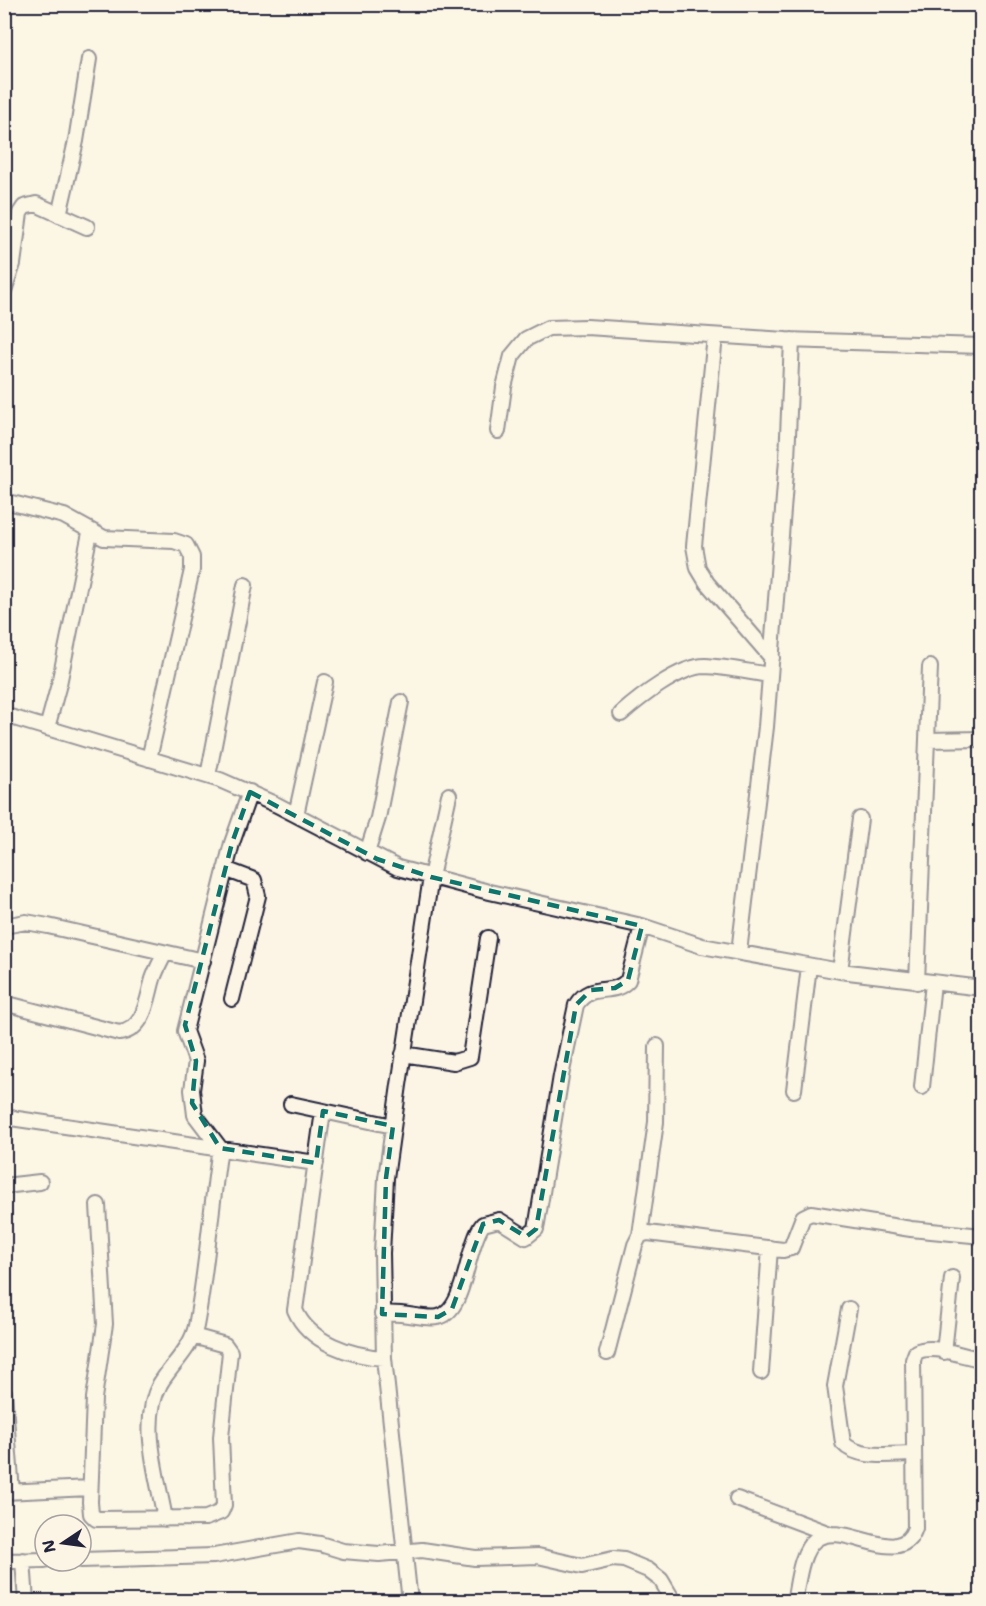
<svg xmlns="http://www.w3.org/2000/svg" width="986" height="1606" viewBox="0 0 986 1606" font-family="'Shantell Sans',sans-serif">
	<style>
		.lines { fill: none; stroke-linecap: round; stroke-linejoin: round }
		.minor-casing { stroke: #22223b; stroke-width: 18 }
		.minor { stroke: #fcf5e5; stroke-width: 14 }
		.marked { fill: none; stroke: #0f766e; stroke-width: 4.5; stroke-dasharray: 12 8; stroke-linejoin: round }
	</style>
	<rect width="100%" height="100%" fill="#fcf5e5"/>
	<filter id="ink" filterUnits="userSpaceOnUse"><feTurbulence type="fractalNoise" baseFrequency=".0167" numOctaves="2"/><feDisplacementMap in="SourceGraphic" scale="12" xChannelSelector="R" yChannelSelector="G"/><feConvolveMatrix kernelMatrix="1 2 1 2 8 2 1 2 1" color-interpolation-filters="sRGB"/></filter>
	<g filter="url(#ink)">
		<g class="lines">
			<defs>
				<path id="minor" d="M59,215L76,141L89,59
					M4,291L13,264L20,213L24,207L36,204L87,227
					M715,336L694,546L698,568L707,583L772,658
					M498,431L504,387L512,356L526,339L548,328L587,327L786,340L982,346
					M4,501L64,516L104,538L174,541L186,545L192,557V570L149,759
					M621,714C639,698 680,666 705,666C727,667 749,672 770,675
					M4,715L220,780L277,805L398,868L485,891L642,926L702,946L840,971L982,988
					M47,728L59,684L90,533
					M927,740L982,739
					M208,776L245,585
					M296,815L325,682
					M367,853L378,818L401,702
					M225,869L254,880L258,896L232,999
					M4,926L26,922L48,926L203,961
					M739,952L766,727L787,459L792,340
					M840,971L860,819
					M917,982L930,667
					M4,1003L119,1033C145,1030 147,999 153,979C156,970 161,961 165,953
					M403,1054L454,1062L470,1057L488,938
					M922,1087L933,983
					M794,1090L809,966
					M291,1104L393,1126
					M323,1111L295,1310C309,1343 352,1356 384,1358
					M4,1117L316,1163
					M4,1186L40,1182
					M98,1205L105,1324L94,1398L90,1502L91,1514L96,1519L206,1518L221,1512L224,1505L221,1437L230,1352L225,1345L193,1336
					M640,1235L656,1122L657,1046
					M849,1309L835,1386L843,1443C858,1460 893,1454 914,1454
					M382,1314C403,1311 423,1320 438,1317C466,1312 466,1245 483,1224L499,1220L526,1237L536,1229L561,1076L576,1005C592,980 612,998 628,980L642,926
					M944,1352L952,1278
					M607,1353L635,1245L640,1235L648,1233L783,1250L791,1248L803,1217L811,1213L911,1229L982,1236
					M761,1372L770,1248
					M4,1392L12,1492
					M4,1492L90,1488
					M737,1499L830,1534
					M165,1519C158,1478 139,1422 160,1384C172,1364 191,1349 196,1326C207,1267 211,1207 220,1148L195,1115L192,1090L196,1061L185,1031L232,843L250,792
					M23,1560L26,1602
					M81,1560L214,1556L299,1541L320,1544L343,1551L379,1554L422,1550L475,1558L538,1556L582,1566L613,1559L624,1560L648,1570L661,1580L674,1602
					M4,1561L45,1560
					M410,1602L384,1358L382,1253L386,1178L399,1085L431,877L449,795
					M794,1602C798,1584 800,1552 815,1540C842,1517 900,1572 915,1528L913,1360L916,1352C934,1343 962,1357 982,1359"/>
			</defs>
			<use href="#minor" class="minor-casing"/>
			<use href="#minor" class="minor"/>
		</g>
	</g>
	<path d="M0 0H986V1606H0ZM250,792L377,859L431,877L642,926L628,980L615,988L591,990L576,1005L536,1229L526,1237L499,1220L483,1224L452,1309L438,1317L382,1314L386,1178L393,1126L323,1111L316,1163L220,1148L192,1103L196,1061L185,1025L232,843Z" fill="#fcf5e5" fill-opacity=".55" fill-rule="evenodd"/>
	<path class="marked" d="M250,792L377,859L431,877L642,926L628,980L615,988L591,990L576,1005L536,1229L526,1237L499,1220L483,1224L452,1309L438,1317L382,1314L386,1178L393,1126L323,1111L316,1163L220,1148L192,1103L196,1061L185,1025L232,843Z"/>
	<rect width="986" height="1606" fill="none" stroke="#fcf5e5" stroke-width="24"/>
	<rect x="12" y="12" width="962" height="1582" fill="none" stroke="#22223b" stroke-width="2" filter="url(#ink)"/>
	<g transform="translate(63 1543) rotate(257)"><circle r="28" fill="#fcf5e5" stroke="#a5a1a1" stroke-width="1.5"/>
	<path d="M0-4.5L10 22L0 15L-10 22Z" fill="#22223b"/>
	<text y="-9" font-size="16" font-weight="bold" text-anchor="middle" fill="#22223b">N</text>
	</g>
</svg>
